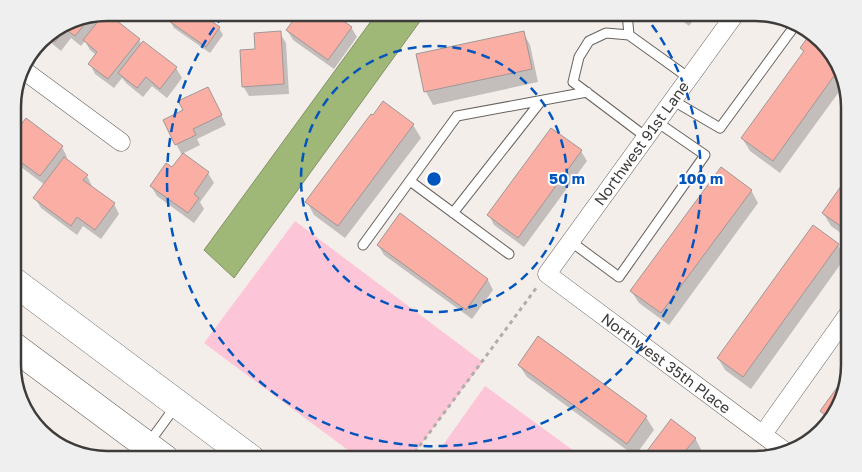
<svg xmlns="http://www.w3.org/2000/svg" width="862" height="472" viewBox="0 0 862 472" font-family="'Golos Text',sans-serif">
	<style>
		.green { fill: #fcc5d8 }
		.water { fill: #9fb777; stroke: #829265 }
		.shadow { fill: #0003 }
		.building { fill: #fbafa4; stroke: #9f9796 }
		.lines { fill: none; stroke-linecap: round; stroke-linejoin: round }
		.service-casing { stroke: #68635f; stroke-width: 11 }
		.minor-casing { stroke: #68635f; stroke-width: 19 }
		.primary-casing { stroke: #68635f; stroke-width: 29 }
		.path { stroke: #b1adaa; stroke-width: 3; stroke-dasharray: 4 4; stroke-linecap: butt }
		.service { stroke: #fff; stroke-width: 9 }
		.minor { stroke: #fff; stroke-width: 18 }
		.primary { stroke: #fff; stroke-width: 28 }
		.ring { fill: none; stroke: #0355be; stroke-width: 2.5; stroke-dasharray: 9 6 }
		.labels { text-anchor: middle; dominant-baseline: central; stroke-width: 4; stroke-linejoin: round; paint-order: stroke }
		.street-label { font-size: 15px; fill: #3e3c3a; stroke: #fff }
		.rim { fill: none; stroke: #3e3c3a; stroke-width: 2.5 }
		.centre { fill: #0355be; stroke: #fff; stroke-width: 2.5 }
		.ring-label { font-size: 15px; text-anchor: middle; font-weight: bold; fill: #0355be; stroke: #fff; stroke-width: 4; stroke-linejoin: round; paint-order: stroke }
	</style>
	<rect width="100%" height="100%" fill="#f4eeea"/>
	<path class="green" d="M295,221L483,362L410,459H360L204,343Z
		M485,386L585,459H433Z"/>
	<path class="water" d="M377,13H426L234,278L204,250Z"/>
	<path class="shadow" d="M105,13L139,40L142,45L176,68L182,78L167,98L152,86L143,97L126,83L122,78L114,88L95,74L90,64L96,55L90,50L85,41L81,46L71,38L61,51L44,37L45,36L101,15L102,18Z
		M154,13H166L162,18Z
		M176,13H202L200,15L219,28L223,35L210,53L174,28L170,21Z
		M300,13H330L351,27L357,37L334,69L293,40L287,30Z
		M672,13H699L689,26Z
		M523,32L530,45L538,82L433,105L426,92L417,55Z
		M280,33L286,43L289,94L249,96L243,86L257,51Z
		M801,48L834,55L844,85L780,173L750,151L742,138L804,52Z
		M213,98L226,125L197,139L200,145L182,154L208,173L214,183L200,202L204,209L194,223L157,196L151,186L172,169L182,155L176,144Z
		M373,116L413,125L421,138L345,238L314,215L307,202Z
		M13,122L19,129L62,147L67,157L66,160L87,176L92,186L91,188L114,204L119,214L101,239L83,226L77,235L41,208L35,198L45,185L21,167L13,178Z
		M581,151L587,161L524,247L494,225L489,215Z
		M849,177V239L831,226L823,213Z
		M751,190L758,203L669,325L639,303L631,291Z
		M400,215L488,280L493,290L472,319L384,255L378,245Z
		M838,245L845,258L751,389L725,370L718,358Z
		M539,338L646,417L654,430L635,456L527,377L519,365Z
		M848,375L837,412L828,421L822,411Z
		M671,421L695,438L702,451L696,459H642Z"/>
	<path class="building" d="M107,13L140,39L108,79L88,64L97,52L83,40L104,14Z
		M175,13H199L220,27L206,47L169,21Z
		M299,13H332L352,27L328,60L286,30Z
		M88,20L75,36L65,29L55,42L47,35Z
		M281,31L284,84L242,87L240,50L255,49L254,33Z
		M524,31L532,69L424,92L416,54Z
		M814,36L834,55L839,69L773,161L741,138L804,51L800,48L808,37L812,40Z
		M143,41L177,67L160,89L146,77L137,88L118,73Z
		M208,87L222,115L193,129L196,135L175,145L163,120L183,110L178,101Z
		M383,101L414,124L338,226L305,202L371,114L373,115Z
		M26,118L63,146L40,176L15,158L13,160V135Z
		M551,128L582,150L518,238L487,215Z
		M183,153L209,172L194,194L199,198L188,213L150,186L166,163L172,167Z
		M64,157L88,175L83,180L115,203L95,230L77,217L71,226L33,198Z
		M721,167L752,190L661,313L630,291Z
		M849,175V232L822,213Z
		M400,213L488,279L466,310L377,245Z
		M813,225L839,244L743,377L717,358Z
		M538,336L647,416L627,444L518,365Z
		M849,371L837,412L830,419L820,411Z
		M671,419L696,438L686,450L698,459H641Z"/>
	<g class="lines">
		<defs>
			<path id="service" d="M627,13L629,35
				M672,100L720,128L796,24
				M646,137L573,82L579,57L589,41L606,33L629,35L689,78
				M410,181L509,254
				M453,213L541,101
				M570,241L619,277L705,155L657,122
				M363,245L457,116L587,92
				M137,459L175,407"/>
			<g id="minor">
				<path id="s1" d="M736,13L547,274L786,452"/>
				<path d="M26,72L121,142"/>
				<path d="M763,434L849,313"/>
			</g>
			<path id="primary" d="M13,281L251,459
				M13,346L165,459"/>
		</defs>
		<use href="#service" class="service-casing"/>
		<use href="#minor" class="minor-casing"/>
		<use href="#primary" class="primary-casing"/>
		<path class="path" d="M410,459L537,287"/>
		<use href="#service" class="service"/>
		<use href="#minor" class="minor"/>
		<use href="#primary" class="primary"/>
	</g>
	<g class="ring">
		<circle cx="434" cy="179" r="133"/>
		<path d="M643 13A267 267 0 1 1 225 13"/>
	</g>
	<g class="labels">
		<g class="street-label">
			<text transform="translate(641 143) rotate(-54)">Northwest 91st Lane</text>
			<text stroke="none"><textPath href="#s1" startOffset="471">Northwest 35th Place</textPath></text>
		</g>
	</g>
	<path d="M0 0H862V472H0ZM107 21H755A86 86 0 0 1 841 107V365A86 86 0 0 1 755 451H107A86 86 0 0 1 21 365V107A86 86 0 0 1 107 21Z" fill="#f0efef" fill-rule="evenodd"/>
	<path class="rim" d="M107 21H755A86 86 0 0 1 841 107V365A86 86 0 0 1 755 451H107A86 86 0 0 1 21 365V107A86 86 0 0 1 107 21Z"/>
	<circle cx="434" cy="179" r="8" class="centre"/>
	<g class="ring-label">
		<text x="567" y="184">50 m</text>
		<text x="701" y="184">100 m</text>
	</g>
</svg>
